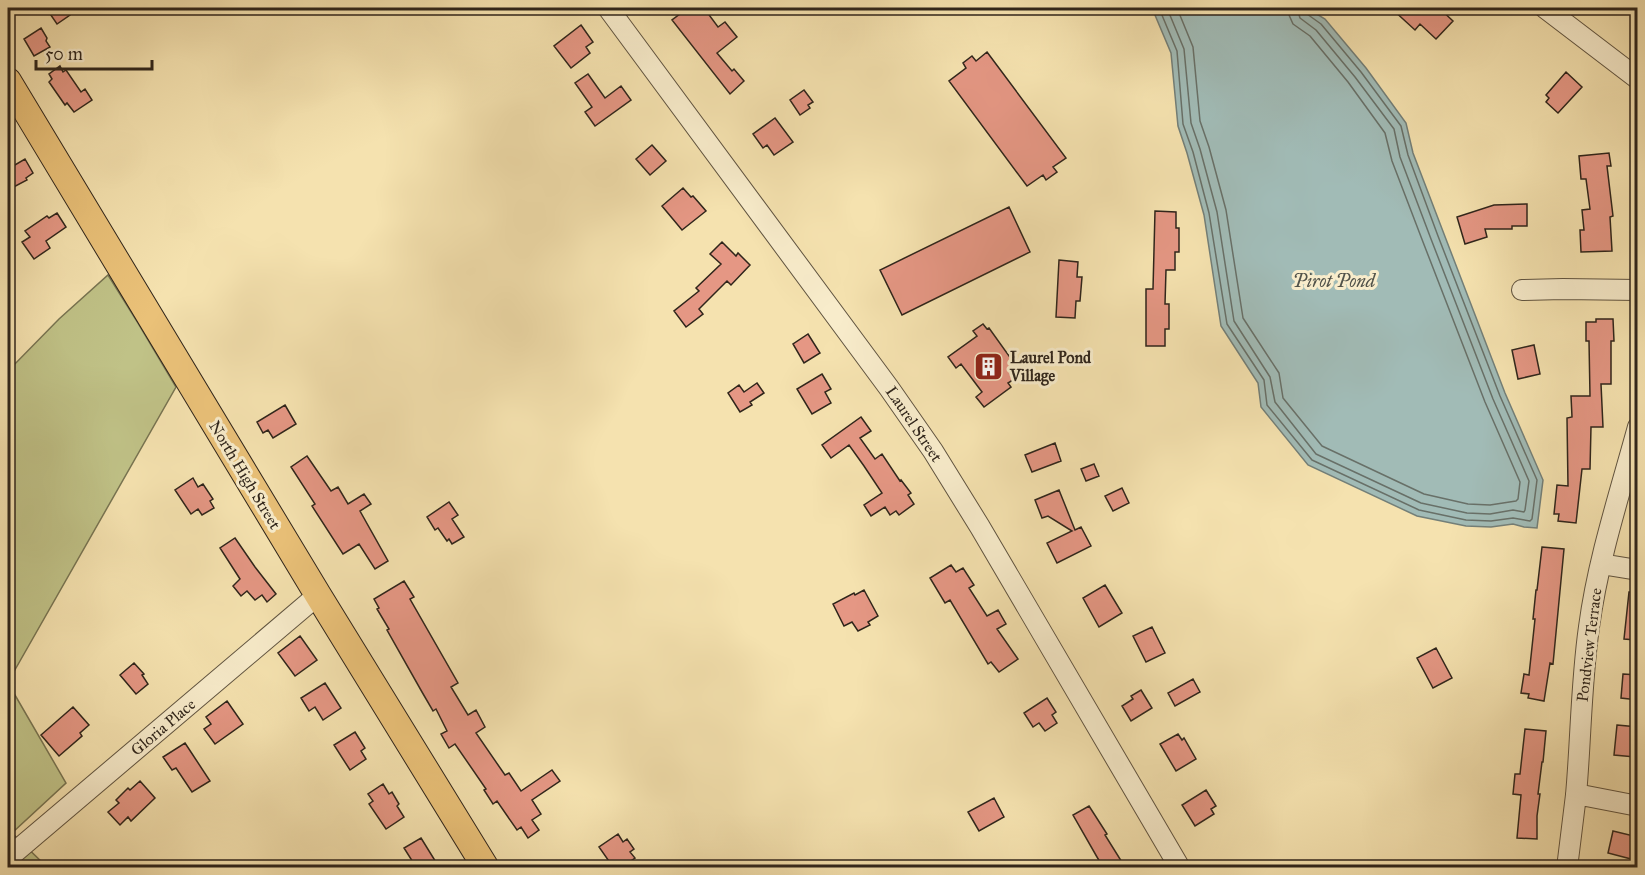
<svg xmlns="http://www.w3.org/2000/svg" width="1645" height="875" viewBox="0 0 1645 875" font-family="'IM FELL Great Primer',serif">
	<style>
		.green { fill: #c0c287; stroke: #787451; stroke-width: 1.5 }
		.water { fill: #a1bbb6; stroke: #737f78; stroke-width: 1.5 }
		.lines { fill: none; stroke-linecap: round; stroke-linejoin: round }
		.shore { stroke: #687068; stroke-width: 1.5 }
		.building { fill: #e59784; stroke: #2f251b; stroke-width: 1.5 }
		.minor-casing { stroke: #605440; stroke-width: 22 }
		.major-casing { stroke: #2f251b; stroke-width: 28 }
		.minor { stroke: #f8eccb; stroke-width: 20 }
		.major { stroke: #eac178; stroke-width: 26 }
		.labels { text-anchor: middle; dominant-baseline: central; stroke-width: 6; stroke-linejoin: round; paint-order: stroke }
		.poi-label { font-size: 16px; font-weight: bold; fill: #2f251b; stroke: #f8eccb; text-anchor: start }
		.street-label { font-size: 16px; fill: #2f251b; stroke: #f8eccb }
		.water-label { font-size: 18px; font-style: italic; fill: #51524a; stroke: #f8eccb }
	</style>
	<rect width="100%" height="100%" fill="#f5e2af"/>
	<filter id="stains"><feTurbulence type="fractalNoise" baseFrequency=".00333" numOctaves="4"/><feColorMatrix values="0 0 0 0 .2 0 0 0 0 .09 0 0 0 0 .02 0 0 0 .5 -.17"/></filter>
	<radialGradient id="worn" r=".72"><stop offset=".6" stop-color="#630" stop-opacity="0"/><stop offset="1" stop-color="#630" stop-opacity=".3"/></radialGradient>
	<path class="green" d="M108,275L138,323L176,387L8,682V371L59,319Z
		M8,683L66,783L12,833L47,867H8Z"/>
	<path class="water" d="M1152,8H1307L1325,19L1366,68L1406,123L1413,153L1444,234L1505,393L1543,480L1537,528L1524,527L1513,524L1491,527L1466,526L1417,516L1308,465L1261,407L1258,383L1221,326L1204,215L1187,153L1178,126L1171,53Z"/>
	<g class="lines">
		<path class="shore" d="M1159,8L1177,51L1183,124L1193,152L1209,213L1227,324L1264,380L1267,405L1312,460L1419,510L1466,520L1491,521L1513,518L1530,521L1532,519L1537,480L1500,396L1438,236L1408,155L1401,126L1361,72L1321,24L1307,14L1305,8
			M1167,8L1184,49L1191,123L1200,149L1217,212L1234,321L1270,377L1275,402L1316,454L1421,503L1467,513L1490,514L1513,510L1524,512L1525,510L1529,481L1493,399L1431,239L1400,157L1394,129L1355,77L1316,30L1300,18L1297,8
			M1177,8L1193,47L1200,121L1209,147L1226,210L1243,318L1279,373L1283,398L1322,446L1424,494L1468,504L1490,505L1516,501L1518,499L1520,482L1485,402L1423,242L1392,161L1385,133L1348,82L1310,36L1293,24L1289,15L1288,8"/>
	</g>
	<path class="building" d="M46,8H65L70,15L57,24Z
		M688,8H704L718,27L725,22L737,37L717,53L732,71L734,69L744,81L730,94L672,20Z
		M1391,8H1439L1453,21L1436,39L1420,24L1415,30Z
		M581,25L593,42L586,47L590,53L571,68L554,46Z
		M41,28L47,38L46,41L50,47L34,56L24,39Z
		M987,52L1066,158L1053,167L1057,172L1046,180L1043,175L1027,186L949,81L966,68L963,63L972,56L976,61Z
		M60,66L63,72L66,70L81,92L85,89L92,100L74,112L67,103L65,105L49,82L52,79L49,74Z
		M1566,72L1582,87L1558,113L1546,102L1549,98L1546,95Z
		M588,74L605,98L621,86L631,100L595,126L585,112L592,107L575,83Z
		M804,90L813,102L808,105L810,108L800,115L790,100Z
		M775,118L793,142L774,155L767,145L763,148L753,134Z
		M652,145L666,161L650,175L636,159Z
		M1609,153L1611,166H1607L1613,216L1610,217L1612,251L1581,252L1580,230H1584L1582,210L1590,209L1586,179H1581L1579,156Z
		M25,159L33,173L26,178L27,180L8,190V169Z
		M683,188L691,197L693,196L706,211L682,230L662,206Z
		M1527,204V226H1512V229H1485L1487,237L1465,244L1457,217L1494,205Z
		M1009,207L1030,252L902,315L880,270Z
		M1155,211L1176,212V228H1179V252H1175V270H1166L1165,304H1169V329H1165V346H1146V289H1153Z
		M57,213L66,227L46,241L50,248L34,259L22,242L30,237L25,231L47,216L49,218Z
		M722,242L736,256L738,253L750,265L731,285L727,281L699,309L703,314L686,327L674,311L699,291L696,288L721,264L710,254Z
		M1059,260L1078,262L1077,277H1082L1080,301H1076L1075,318L1056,317Z
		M1596,319H1613L1614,341H1611V384H1601L1603,427H1591L1590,469H1582L1576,523L1558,521L1559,514H1554L1557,485L1568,486L1567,418L1572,417L1571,396H1590L1589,341H1586V322H1596Z
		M983,324L987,329L989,328L1022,374L1008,383L1011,387L984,407L976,397L982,392L961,364L956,368L948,357L977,336L973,331Z
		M808,334L820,353L804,363L793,344Z
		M1534,345L1540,374L1518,379L1512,350Z
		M822,374L831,389L825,392L831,403L812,414L797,389Z
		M757,383L764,393L750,402L752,405L740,412L728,393L739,385L744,392Z
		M285,405L296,424L273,438L268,430L263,433L257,422Z
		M861,417L871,431L860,438L875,459L882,454L900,481L901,480L911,493L908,495L914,504L899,515L896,511L890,515L885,507L871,516L864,505L882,493L864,466L849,445L831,458L822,445Z
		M1055,443L1061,461L1032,472L1025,455Z
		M307,456L331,491L338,487L348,504L364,494L371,504L360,511L388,561L375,569L359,544L343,554L312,506L315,504L291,467Z
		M1094,464L1099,476L1086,481L1081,469Z
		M193,478L198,487L203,484L213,499L210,501L214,508L202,515L198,509L191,514L175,490Z
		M1122,488L1129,503L1113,511L1105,496Z
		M1059,490L1075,530L1081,527L1091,546L1057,563L1047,543L1072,531L1048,516L1042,518L1035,500Z
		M449,502L458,515L452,519L464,537L452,544L449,539L447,541L438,528L435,530L427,517Z
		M235,538L255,567L276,594L267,602L262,595L255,600L247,591L241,596L233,586L240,579L220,548Z
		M1542,547L1564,549L1553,664L1550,663L1544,701L1528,698L1529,694L1521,693L1524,674L1529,675L1535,619H1533L1536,590H1537Z
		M951,565L956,572L963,568L974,585L969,588L987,616L998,610L1006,624L997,629L1018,659L999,672L991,662L988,664L950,600L945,603L930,578Z
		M404,581L414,597L410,599L458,683L451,687L468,715L476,710L485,727L476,733L505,775L509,773L521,791L552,770L560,781L532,800L541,814L532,820L539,830L528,838L521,827L517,830L497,801L493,804L484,790L486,789L455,744L449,748L441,734L447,731L436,709L433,711L422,692L387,630L389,629L377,609L379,608L374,599Z
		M1105,585L1122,613L1099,627L1083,598Z
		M864,590L878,616L868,622L870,625L858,631L852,622L844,626L833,604L854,593L855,595Z
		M1629,592L1638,593V636L1636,640L1624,639Z
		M1152,627L1165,653L1146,662L1133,636Z
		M300,636L317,660L295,676L278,653Z
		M1436,648L1452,678L1433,688L1417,658Z
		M134,663L144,674L142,675L148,684L136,694L120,675Z
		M1623,674L1638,675V700L1621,698Z
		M1193,679L1200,692L1175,706L1168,693Z
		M325,683L341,708L323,720L315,707L309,711L301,698Z
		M1141,690L1152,708L1131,721L1122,706L1133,699L1131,696Z
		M1047,698L1056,712L1052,715L1057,723L1045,731L1039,723L1033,727L1024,713Z
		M227,701L243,724L215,744L204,729L211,724L206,717Z
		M73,707L89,725L80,733L82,736L59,756L41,735Z
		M1617,725L1638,727L1635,757L1614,755Z
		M1525,729L1546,731L1543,762H1542L1538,794H1540L1537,816V839L1517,838L1521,795L1513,794L1515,774H1520Z
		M355,732L365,748L361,751L366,759L350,770L334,745Z
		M1178,734L1182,740L1184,738L1196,759L1176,771L1160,744Z
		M185,743L210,781L192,792L176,768L172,770L163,757Z
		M140,781L155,798L131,821L128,817L120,825L108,812L119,803L116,800L128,788L130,790Z
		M383,784L389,794L392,792L399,804L397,806L404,817L386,829L369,804L373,801L368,794Z
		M1206,790L1216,806L1211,809L1214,814L1195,826L1182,805Z
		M994,798L1004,817L979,831L968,812Z
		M1089,806L1107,834L1105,835L1125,867H1103L1097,857L1073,815Z
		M1613,831L1638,837V849L1635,860L1608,853Z
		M618,834L623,842L627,839L634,849L630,852L635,858L622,867H613L599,847Z
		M421,838L439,867H416L404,848Z"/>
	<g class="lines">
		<defs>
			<path id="minor" d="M608,8L889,388L933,451L980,527L1180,868
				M1545,8L1638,79
				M1522,290L1563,289L1638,290
				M1601,564L1638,570
				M1576,794L1638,806
				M8,858L318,595
				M1567,868C1570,843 1573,819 1576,795C1581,739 1581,683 1589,627C1598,559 1620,493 1638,427"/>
			<path id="major" d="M8,81L318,595L486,868"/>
		</defs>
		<use href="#minor" class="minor-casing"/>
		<use href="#major" class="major-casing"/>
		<use href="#minor" class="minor"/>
		<use href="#major" class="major"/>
	</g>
	<defs>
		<symbol id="building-square" viewBox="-11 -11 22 22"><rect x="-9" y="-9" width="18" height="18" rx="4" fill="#8f2418" stroke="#f8eccb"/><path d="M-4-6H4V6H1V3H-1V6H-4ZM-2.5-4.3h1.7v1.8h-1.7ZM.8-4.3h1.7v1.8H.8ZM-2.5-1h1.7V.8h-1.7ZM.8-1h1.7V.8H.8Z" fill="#fff"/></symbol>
	</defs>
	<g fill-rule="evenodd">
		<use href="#building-square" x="972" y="350" width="33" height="33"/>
	</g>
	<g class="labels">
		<g class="poi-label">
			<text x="1010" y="357">Laurel Pond<tspan x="1010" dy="18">Village</tspan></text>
		</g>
		<g class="street-label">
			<text transform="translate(914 424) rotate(56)">Laurel Street</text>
			<text transform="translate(245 475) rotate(59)">North High Street</text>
			<text transform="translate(1589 645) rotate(-83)">Pondview Terrace</text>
			<text transform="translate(163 727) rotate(-40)">Gloria Place</text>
		</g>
		<g class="water-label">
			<text x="1334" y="281">Pirot Pond</text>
		</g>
	</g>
	<rect width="1645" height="875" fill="none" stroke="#f5e2af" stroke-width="30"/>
	<rect x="9" y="9" width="1627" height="857" fill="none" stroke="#2f251b" stroke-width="3"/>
	<rect x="15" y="15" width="1615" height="845" fill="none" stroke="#2f251b" stroke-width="1.5"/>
	<path d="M36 60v9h116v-9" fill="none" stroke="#2f251b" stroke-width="3"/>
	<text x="45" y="60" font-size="18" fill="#2f251b" stroke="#f8eccb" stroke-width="4.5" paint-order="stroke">50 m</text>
	<rect width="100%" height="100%" filter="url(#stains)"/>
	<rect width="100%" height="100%" fill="url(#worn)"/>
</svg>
